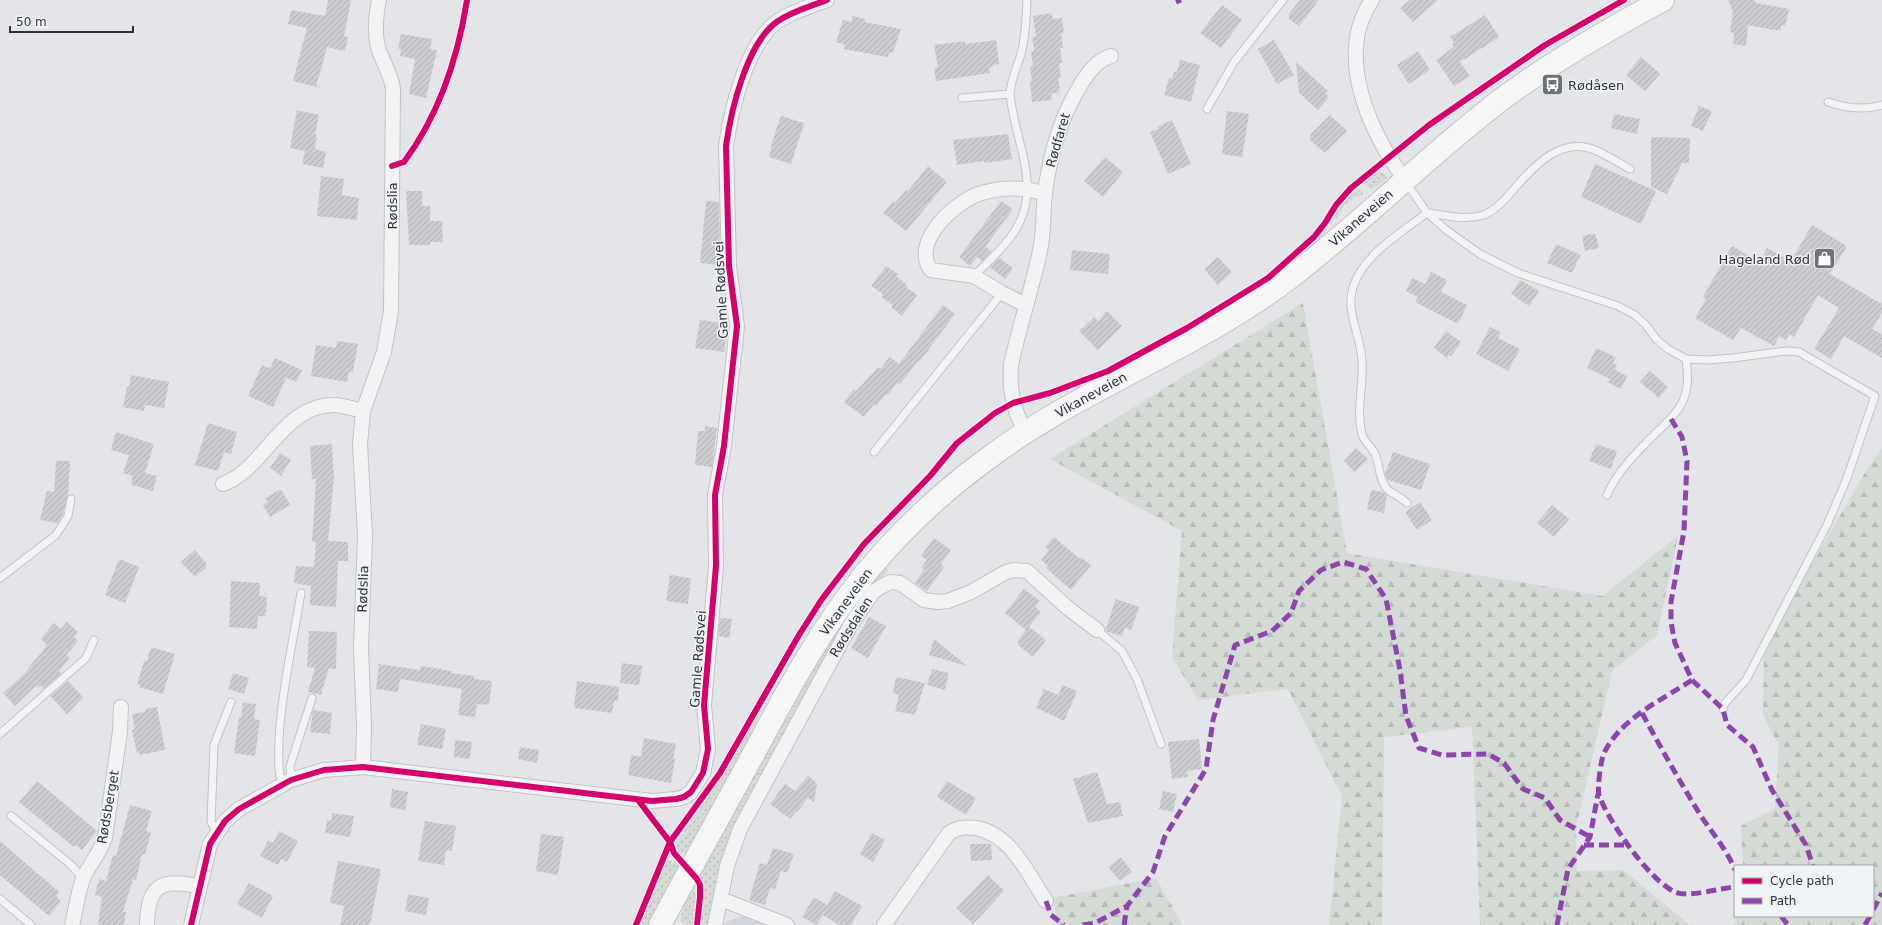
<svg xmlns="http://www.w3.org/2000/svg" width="1882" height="925" viewBox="0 0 1882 925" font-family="'DejaVu Sans',sans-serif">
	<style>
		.built { fill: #d2d5db }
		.grass { fill: url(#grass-dots) }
		.forest { fill: url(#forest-firs) }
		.building { fill: url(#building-hatch) }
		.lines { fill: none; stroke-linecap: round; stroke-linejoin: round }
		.service-casing { stroke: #c2c3c6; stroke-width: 9 }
		.minor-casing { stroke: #c2c3c6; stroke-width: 16 }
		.primary-casing { stroke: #c0c2c5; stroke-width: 24 }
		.service { stroke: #f2f3f5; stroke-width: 7 }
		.minor { stroke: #f2f3f5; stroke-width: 14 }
		.primary { stroke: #f6f6f7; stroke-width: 22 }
		.quiet { stroke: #8e44ad; stroke-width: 5; stroke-dasharray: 10 5; stroke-linecap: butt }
		.cycleway-casing { stroke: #f1f4f7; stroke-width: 8 }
		.cycleway { stroke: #d6006c; stroke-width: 6 }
		.labels { text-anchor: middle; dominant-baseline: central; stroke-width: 3; stroke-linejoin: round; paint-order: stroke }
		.poi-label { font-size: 13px; fill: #2c333f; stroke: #f1f4f7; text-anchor: start }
		.street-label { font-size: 13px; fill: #2c333f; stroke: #f1f4f7 }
	</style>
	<defs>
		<pattern id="grass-dots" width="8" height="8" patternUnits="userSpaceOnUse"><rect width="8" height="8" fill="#d4dbd4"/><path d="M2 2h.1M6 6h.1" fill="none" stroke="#b6bcb7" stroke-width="1.8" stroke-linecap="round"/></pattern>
		<pattern id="forest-firs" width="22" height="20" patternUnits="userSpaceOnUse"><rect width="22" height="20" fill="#d4dbd4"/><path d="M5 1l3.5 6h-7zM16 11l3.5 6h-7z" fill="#b6bcb7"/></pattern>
		<pattern id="building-hatch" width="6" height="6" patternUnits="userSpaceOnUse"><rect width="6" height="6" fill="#cccdd0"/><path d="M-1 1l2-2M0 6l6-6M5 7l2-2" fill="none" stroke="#afb0b4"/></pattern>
	</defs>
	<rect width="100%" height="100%" fill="#e3e5e8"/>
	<path class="built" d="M742,916L768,925H726V922Z"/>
	<path class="grass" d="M1379,171L1386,174L1387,178L1371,190L1370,187L1365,185L1364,182Z
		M1360,189L1363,194L1359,197L1356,196L1344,206L1337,219L1333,218L1345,201Z
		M882,566L887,567L888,570L846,625L780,739L730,835L723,859L710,925H701L704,899L701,883L694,889L696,895L693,925H683L684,923L680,921L686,896L775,733L829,644Z
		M762,705L751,739L690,851L680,854L677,850V842L726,771Z
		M667,860L680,864L650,925H640L662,869Z"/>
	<path class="forest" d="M1303,303L1347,553L1602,596L1678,536L1657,635L1612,671L1576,828L1577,871L1623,870L1690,925H1480L1472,727L1384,737L1382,925H1329L1342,796L1288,689L1198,700L1172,657L1182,531L1050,459Z
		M1882,448V925H1733L1737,916H1873V866H1743L1741,826L1775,809L1779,746L1763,715L1764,646L1866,471Z
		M1156,878L1183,925H1058L1052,898Z"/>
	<path class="building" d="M328,0H351L344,36L348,37L345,51L327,47L316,87L293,81L307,28L288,24L291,10L325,16Z
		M1300,0H1319L1299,26L1289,19V14Z
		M1410,0H1438L1413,22L1400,8Z
		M1728,0H1754L1756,3L1789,9L1785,26L1781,25V30H1774L1748,25L1746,46L1733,44L1734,33L1730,32L1733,12Z
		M1222,5L1242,20L1221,48L1200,33Z
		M1052,13L1053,19L1062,18L1064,33H1061L1063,48H1060L1062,63H1059L1061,78H1058L1060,92L1051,94L1052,100L1032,102L1030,81H1032L1030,67L1033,66L1031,52L1034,51L1032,37H1036L1033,16Z
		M1485,15L1499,37L1460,62L1470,76L1454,86L1436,60L1454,47L1452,44L1454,42L1450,37Z
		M853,16L865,19V22L901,29L893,53L889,52L888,57L844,49L845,45L836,42L843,20L851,22Z
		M401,34L432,39L430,49L437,50L426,98L409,94L415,59L400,56L401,49H398Z
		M996,40L999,64L993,65V67L989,68L990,73L936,81L934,68L938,67L934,45L965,41V44Z
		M1274,40L1294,75L1277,84L1258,49Z
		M1418,51L1430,70L1409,84L1397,65Z
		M1641,57L1660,74L1645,91L1626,75Z
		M1180,60L1200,65L1191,102L1164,95L1169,78L1172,79L1174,72H1177Z
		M1296,62L1328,91L1326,94L1329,97L1318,110L1299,93Z
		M1699,106L1712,111L1703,131L1691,126Z
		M297,110L319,115L315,135H317L315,149L326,152L323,168L302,164L305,151L290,148Z
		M1227,111L1249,114L1242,157L1222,154Z
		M1614,114L1640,119L1637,134L1611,128Z
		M1330,115L1347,131L1325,153L1309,139L1311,136L1310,135Z
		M781,116L804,123L791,164L769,157L772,145H771Z
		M1172,120L1191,164L1168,174L1150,132L1158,129L1157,127Z
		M1008,134L1012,159L985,163L984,161L957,165L953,140Z
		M1651,137L1690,138L1689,163H1682L1667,194L1651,187Z
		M1105,157L1123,172L1103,197L1084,181Z
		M1595,164L1656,191L1641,224L1581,197Z
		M928,166L947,182L906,231L883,213L893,201L895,203L906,190L908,191Z
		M321,176L344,179L342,195L359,198L357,220L317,216Z
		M406,191H422V206H430V221H442L443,242H430V245H409Z
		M706,201L719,202L720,249L719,265L700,263Z
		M1001,201L1013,209L985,247L991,251L982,261L977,257L970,266L959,257Z
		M1812,225L1847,246L1830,274L1882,304V313L1872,329L1882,334V358L1844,336L1831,359L1814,349L1839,308L1818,295L1794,337L1789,334L1786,340L1779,336L1774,346L1741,328L1733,340L1695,318L1706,299L1703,297L1732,246L1760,262L1767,248L1791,261Z
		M1595,233L1599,248L1585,251L1582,236Z
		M1556,244L1581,255L1572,273L1547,263Z
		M1072,250L1110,254L1108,274L1070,270Z
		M1218,257L1232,272L1218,285L1204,269Z
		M999,258L1013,268L1005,279L990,267Z
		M886,266L898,274L896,276L907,285L906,287L917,295L902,316L891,307L893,305L881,297L883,294L871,286Z
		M1431,272L1447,280L1441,292L1467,305L1458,324L1415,302L1418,297L1406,291L1412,278L1425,284Z
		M1520,280L1539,291L1529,306L1511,294Z
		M943,305L955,314L920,361L919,360L900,384L897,383L888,395L886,394L876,406L874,404L864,417L844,402L854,389L856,391L878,367L880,369L890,357L899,364Z
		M1107,311L1122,326L1098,350L1079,331L1094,317L1098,321Z
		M700,320L728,324L724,352L695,348Z
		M1490,327L1501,332L1498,338L1520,349L1508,371L1476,354Z
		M1446,331L1461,342L1451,356L1449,355L1447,358L1434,348Z
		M337,341L358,344L353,372H349L347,382L311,376L316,345L336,348Z
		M1596,348L1616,357L1613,363L1617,365L1615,370L1627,376L1621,389L1608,382L1610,379L1587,368Z
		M275,358L302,370L296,382L286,378L273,407L248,396L262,365L270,368Z
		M1650,371L1668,387L1659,398L1640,382Z
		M131,375L169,382L164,408L145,405L144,411L123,407L127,387H129Z
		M208,423L237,432L231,454L224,452L218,471L195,465Z
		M705,426L717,428L712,467L695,465L698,431H705Z
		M116,432L154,444L145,473L157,476L153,491L135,486L131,484L133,476L123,473L129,455L111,450Z
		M332,444L334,478L328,541L348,542V561H338L336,607L310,605L311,586L294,583L296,566L314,567L316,542H312L316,479H312L310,446Z
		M1596,444L1617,451L1611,469L1589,461Z
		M1356,448L1368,459L1355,472L1344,461Z
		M1393,452L1430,464L1421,490L1388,480L1385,474Z
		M280,453L291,460L281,476L270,468Z
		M56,461H70L68,495L63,514L58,523L40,520L47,491L54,492Z
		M281,489L290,505L270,517L263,505L268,502L265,498Z
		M1371,490L1383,492L1387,495L1384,513L1367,509Z
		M1420,502L1432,520L1417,530L1405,512Z
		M1552,505L1569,519L1554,537L1537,523Z
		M1054,537L1080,559L1081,557L1091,565L1071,590L1046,568L1048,566L1041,560L1049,550L1045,547Z
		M934,538L951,550L941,564L944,567L927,591L915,583L924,570L921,568L927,560L921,556Z
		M195,550L206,563V568L195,577L181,562Z
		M119,559L139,567L125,603L105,595Z
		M670,575L691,578L688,604L666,601Z
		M231,581L260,583L259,596L267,597L266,616H258L257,629L229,627Z
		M1024,589L1040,601L1035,607L1041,612L1029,627L1046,640L1033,657L1018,645L1019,644L1017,642L1026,630L1005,613Z
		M1116,599L1139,607L1131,630L1125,628L1122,636L1105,631Z
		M869,617L886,626L868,658L851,648Z
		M720,618L732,619L729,638L718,636Z
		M67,622L78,632L74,637L78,641L66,655L70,658L59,671L61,674L43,689L40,685L39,687L37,685L15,706L3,693L24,674L47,645L41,639L54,623L61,629Z
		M309,631L337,632L336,669L329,668L321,695L308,692L315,668L307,667Z
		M934,639L967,666L929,655Z
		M151,647L175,654L163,694L139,687L140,684H137L144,661H147Z
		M622,663L642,666L639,685L620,683Z
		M379,664L420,670L421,666L434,668L451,671V673L474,676V679L492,681L489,705L477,704L475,717L458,715L462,689L400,679L398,692L376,689Z
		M932,669L949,673L945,690L927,685Z
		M233,673L249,678L244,694L228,689Z
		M896,677L925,683L915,715L895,711L899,695L893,693Z
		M68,681L83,697L67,714L50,696Z
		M577,681L619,687L618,701H614L612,713L574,708Z
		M1063,685L1077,691L1064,721L1036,708L1044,689L1058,695Z
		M243,703L256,704L254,719L260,720L255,756L234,753L239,717L241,718Z
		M157,707L165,750L140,755L139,753H137L132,730L135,729L132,714L145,712V709Z
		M313,710L332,713L330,734L310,732Z
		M421,724L446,729L442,749L417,745Z
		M644,738L676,744L673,759H675L671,783L628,775L631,755L641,757Z
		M1199,739L1202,769L1187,771L1188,777L1172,779L1168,742Z
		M455,740L472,742L470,759L454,757Z
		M520,747L539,750L537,763L518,759Z
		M1097,772L1107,804L1120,802L1123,816L1088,823L1073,779Z
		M808,776L817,783L814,802L808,798L797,812L796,811L790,819L770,804L785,784L795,791Z
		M37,781L97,831L82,850L76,845L74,847L19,802Z
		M947,781L976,798L966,815L937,797Z
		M392,789L408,792L405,810L390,807Z
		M1163,791L1177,794L1173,812L1159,809Z
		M130,805L152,811L146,831L151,833L145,855L142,854L136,880L133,879L123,912H126L124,925H98L102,897L95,895L99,879L106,881L113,855L116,856Z
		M332,813L354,816L350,837L325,833L327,820L331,821Z
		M425,821L456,826L452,851L446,850L444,865L418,861Z
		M279,831L298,841L287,862L281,859L278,865L260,856L268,841L273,843Z
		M872,833L885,840L873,862L860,854Z
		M541,834L564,837L558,875L536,871Z
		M0,841L59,892L56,896L61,901L49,916L0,875Z
		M970,844H991L992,860L971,861Z
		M773,848L794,854L787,873L781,871L775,889L770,888L765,905L749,900L760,863L767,865Z
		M1121,857L1132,872L1120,881L1108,867Z
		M338,861L381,869L370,925H340L344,906L330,903Z
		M988,875L1004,891L973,924L956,908Z
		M249,883L273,896L262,918L237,904Z
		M835,891L862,906L851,925H839L823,915L816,925L802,917L814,897L827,905Z
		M408,894L429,898L426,915L405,911Z"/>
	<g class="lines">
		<defs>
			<path id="service" d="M962,98L1010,94
				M1828,102C1845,108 1865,110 1882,105
				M1207,109L1234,62L1283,0
				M1406,182L1427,213L1445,229L1480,254L1518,273L1618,306L1635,315L1646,325L1657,340L1668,349L1686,359C1688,374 1689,389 1682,403C1676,415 1665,424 1656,433C1637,452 1618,470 1607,495
				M974,276C986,264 999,252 1010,238C1046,191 1015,145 1010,94C1011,79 1017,67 1021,54C1026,36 1026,18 1027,0
				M1686,359L1707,360L1733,358L1786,351L1799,352L1875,396L1847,478L1827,525L1746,680L1725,703L1723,709
				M874,452L1002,293
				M1407,503C1401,497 1392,494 1387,489C1379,480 1380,465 1375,454C1372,447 1365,443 1362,434C1355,407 1366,379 1361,352C1358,331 1346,309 1353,287C1364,254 1401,233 1427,213C1446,215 1465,221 1484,215C1496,210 1506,199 1514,189C1534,166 1561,136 1595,150C1607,155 1619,163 1630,169
				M0,578L56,535L68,516L71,499
				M1097,630L1122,651L1137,679L1161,744
				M0,734L86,658L94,640
				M291,780L290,766L312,698
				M282,784C277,769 279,754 279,739C282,690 293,641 301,593
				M11,816L70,864L83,878
				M217,832L211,822L214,745L231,702
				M0,899L31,925"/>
			<path id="minor" d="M1372,0C1334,56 1370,132 1405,180
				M1026,305L1002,293L974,276L931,270C911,243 952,205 976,195C998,187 1023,186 1045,194
				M363,411L384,352L391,311L393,88C390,72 382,61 378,47C374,31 376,15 379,0
				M1026,432C1013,411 1009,390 1011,365C1019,327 1032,289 1040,251C1044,232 1043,212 1045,193C1050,154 1060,118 1081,84C1088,73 1097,60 1111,56
				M223,484C266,468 283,403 336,405C345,406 354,409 363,411L360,444L365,536L361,647L364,727L363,767
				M721,899L787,925
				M72,925C76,909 78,891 84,876C91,863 100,852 105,838L120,731L121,707
				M147,925C148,883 162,879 199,886
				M191,925L210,844L225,821L239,809L291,780L324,770L363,767L652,801L676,799L684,797L691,792L703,773L708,749L704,705L716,566L715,495L724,446L737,326L729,266L726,146C731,110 747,42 778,21C793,11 811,6 827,0
				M715,925L727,866L740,829L850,626L873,592L882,586L891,582L900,583L924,600L938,602L948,601L971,592L1006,572L1014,570L1027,571L1069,609L1097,630
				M884,925L949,833C958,827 966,827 976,828C1011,834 1028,874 1046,901"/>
			<path id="primary" d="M660,925C691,867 723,810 754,753C787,691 821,628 865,574C900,531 942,492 987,459C1080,389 1194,350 1287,280C1362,223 1427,156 1502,99C1553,61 1607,30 1663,0"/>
		</defs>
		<use href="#service" class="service-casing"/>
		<use href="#minor" class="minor-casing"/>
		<use href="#primary" class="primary-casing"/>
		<use href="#service" class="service"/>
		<use href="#minor" class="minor"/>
		<use href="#primary" class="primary"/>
		<path class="quiet" d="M1176,2L1181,0
			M1671,419L1682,437L1687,461L1684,531L1671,602V622L1675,643L1692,680L1723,709L1727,725L1753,747L1772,790L1806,845L1813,866
			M1692,680C1662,700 1621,718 1604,753C1601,759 1597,789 1599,795C1608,821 1650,881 1675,892C1689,898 1719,888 1735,887
			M1642,713C1661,748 1680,782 1701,816C1713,834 1727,850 1735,870
			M1584,845H1628
			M1046,901L1051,915L1064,925
			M1873,910L1882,893
			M1781,916L1788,925
			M1083,925L1095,923L1127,906L1153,872L1165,836L1206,769L1213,720L1235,645L1272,631L1291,613L1299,591L1321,570L1343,562L1366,569L1386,599L1400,670L1406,716L1419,748L1442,755L1488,754L1504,763L1523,789L1545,798L1560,820L1590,837
			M1124,925L1127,906
			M1557,925L1568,869L1590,837L1598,794
			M1865,925L1870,916"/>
		<defs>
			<path id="cycleway" d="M392,166L404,162C439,115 458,57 467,0
				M638,800L670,842L674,853L697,879L700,885V897L697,925
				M191,925L210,844L225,821L239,809L291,780L324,770L363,767L652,801L676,799L684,797L691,792L703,773L708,749L704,705L716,566L715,495L724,446L737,326L729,266L726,146C731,110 747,42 778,21C793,11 811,6 827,0
				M636,925L670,842L720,773L799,635L822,599L864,544L930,476L957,443L995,413L1013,403L1050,393L1108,371L1187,328L1268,278L1314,237L1325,223L1336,205L1351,188L1429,125L1545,45L1624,0"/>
		</defs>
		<use href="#cycleway" class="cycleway-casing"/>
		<use href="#cycleway" class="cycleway"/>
	</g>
	<defs>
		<symbol id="bus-square" viewBox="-11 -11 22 22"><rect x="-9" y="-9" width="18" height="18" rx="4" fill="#6c717a" stroke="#f1f4f7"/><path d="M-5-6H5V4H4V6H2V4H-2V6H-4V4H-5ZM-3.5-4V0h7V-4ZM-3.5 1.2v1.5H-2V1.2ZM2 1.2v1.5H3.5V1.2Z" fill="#fff"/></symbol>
		<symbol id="shop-square" viewBox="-11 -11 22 22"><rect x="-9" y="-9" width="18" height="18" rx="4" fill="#6c717a" stroke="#f1f4f7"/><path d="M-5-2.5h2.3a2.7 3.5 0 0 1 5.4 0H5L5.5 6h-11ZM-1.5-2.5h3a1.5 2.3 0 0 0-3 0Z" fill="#fff"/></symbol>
	</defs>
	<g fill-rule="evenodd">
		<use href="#bus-square" x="1540" y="72" width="25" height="25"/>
		<use href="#shop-square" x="1812" y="246" width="25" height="25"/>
	</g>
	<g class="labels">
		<g class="poi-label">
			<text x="1568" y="85">Rødåsen</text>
			<text x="1810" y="259" text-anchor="end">Hageland Rød</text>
		</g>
		<g class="street-label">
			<text transform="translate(1058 140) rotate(-74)">Rødfaret</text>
			<text transform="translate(392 206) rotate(-90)">Rødslia</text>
			<text transform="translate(1361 218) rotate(-41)">Vikaneveien</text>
			<text transform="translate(721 290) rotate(-93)">Gamle Rødsvei</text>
			<text transform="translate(1091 395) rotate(-29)">Vikaneveien</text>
			<text transform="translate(363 589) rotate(-88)">Rødslia</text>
			<text transform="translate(846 602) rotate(-54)">Vikaneveien</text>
			<text transform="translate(851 627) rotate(-58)">Rødsdalen</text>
			<text transform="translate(698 659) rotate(-86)">Gamle Rødsvei</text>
			<text transform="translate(108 807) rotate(-80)">Rødsberget</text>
		</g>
	</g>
	<rect x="1734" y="865" width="140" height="52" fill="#f1f4f7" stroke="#a2a7ad"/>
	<rect x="1742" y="878" width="20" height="6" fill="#d6006c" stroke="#a2a7ad"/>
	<text x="1770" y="885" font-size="12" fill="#2c333f">Cycle path</text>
	<rect x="1742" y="898" width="20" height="6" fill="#8e44ad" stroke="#a2a7ad"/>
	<text x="1770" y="905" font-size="12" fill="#2c333f">Path</text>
	<path d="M10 26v6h123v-6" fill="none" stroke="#2c333f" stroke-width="2"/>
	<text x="16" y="26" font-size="12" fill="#2c333f" stroke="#f1f4f7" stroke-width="3" paint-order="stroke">50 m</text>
</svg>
